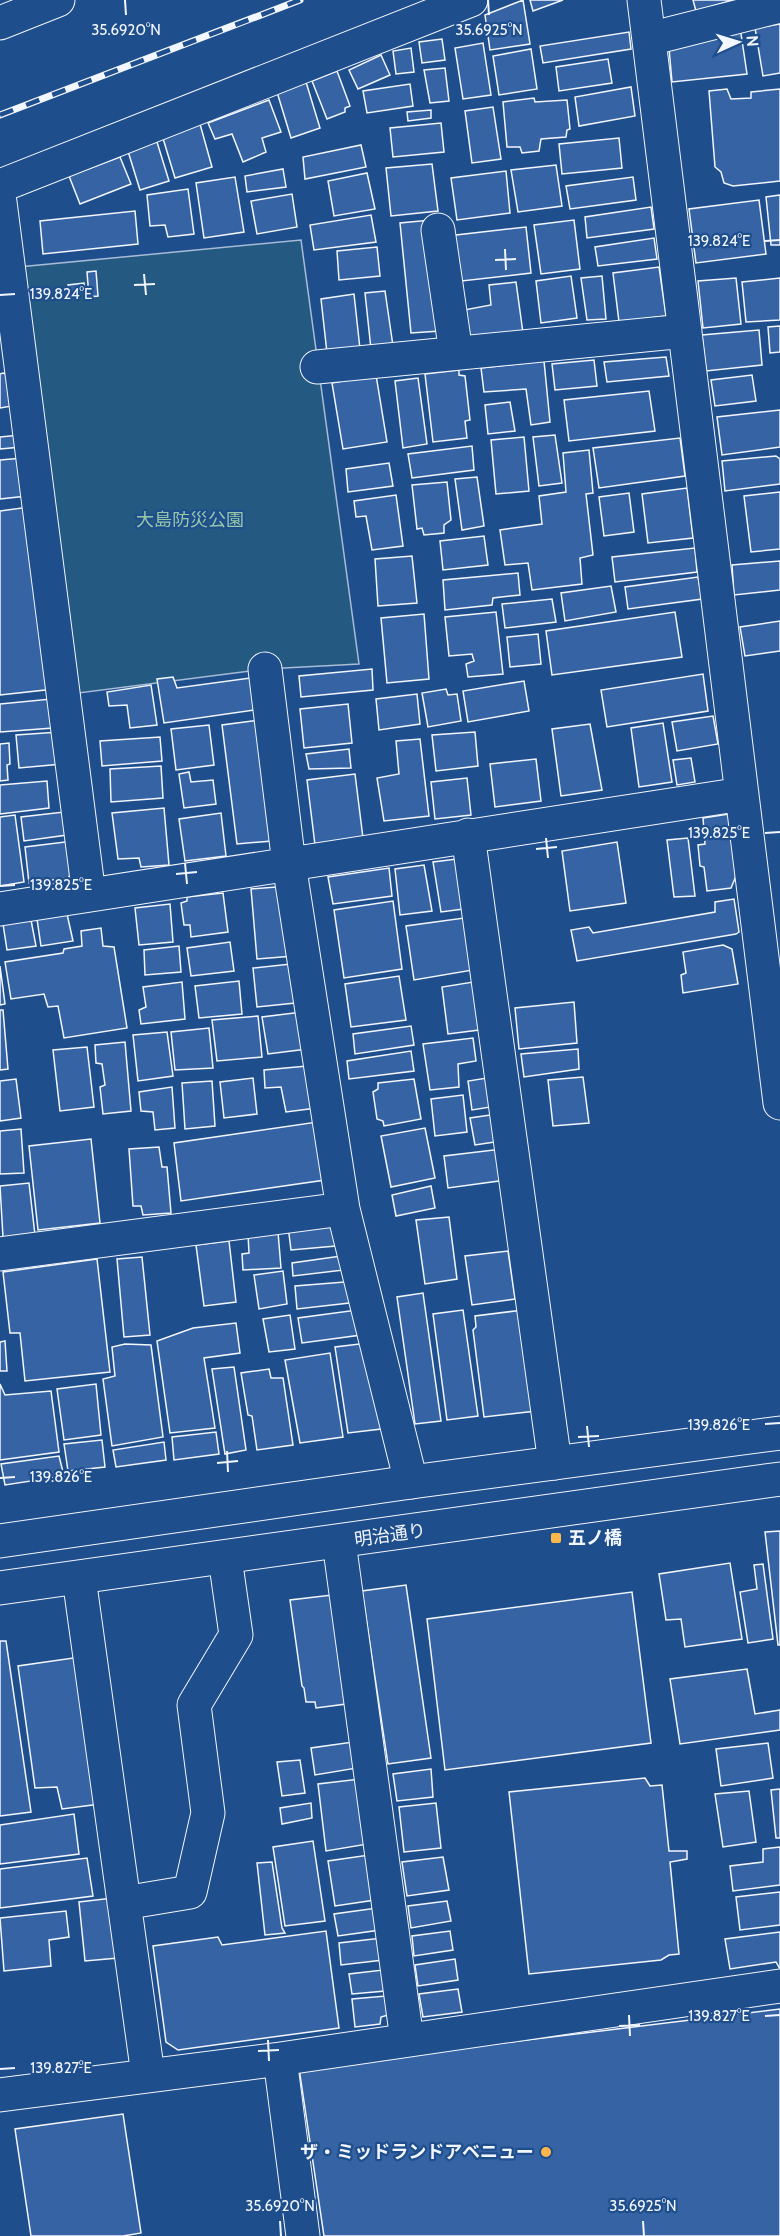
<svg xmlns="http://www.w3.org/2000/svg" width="780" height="2236" viewBox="0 0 780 2236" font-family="Cabin,'Noto Sans JP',sans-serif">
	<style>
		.green { fill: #245a82; stroke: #a8bbd7; stroke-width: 1.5 }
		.building { fill: #3563a3; stroke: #f2f6ff; stroke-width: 1.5 }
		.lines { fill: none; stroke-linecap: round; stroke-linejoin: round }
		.minor-casing { stroke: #f2f6ff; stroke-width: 35 }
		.major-casing { stroke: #f2f6ff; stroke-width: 35 }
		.minor { stroke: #1f4e8c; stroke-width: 33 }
		.major { stroke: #1f4e8c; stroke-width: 33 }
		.rail-casing { stroke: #f2f6ff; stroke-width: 7 }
		.rail { stroke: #1f4e8c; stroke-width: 4.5; stroke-dasharray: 14; stroke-linecap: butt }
		.ticks { fill: none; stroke: #f2f6ff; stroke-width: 2 }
		.poi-dot { fill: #ffb74d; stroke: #1f4e8c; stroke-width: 2 }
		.labels { text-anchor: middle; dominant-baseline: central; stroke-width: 4.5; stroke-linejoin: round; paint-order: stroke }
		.park-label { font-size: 18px; fill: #97c8a6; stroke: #1f4e8c }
		.street-label { font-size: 18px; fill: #f2f6ff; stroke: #1f4e8c }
		.poi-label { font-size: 18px; font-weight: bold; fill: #f2f6ff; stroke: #1f4e8c; text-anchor: start }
		.ticks-label { font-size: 15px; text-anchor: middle; fill: #f2f6ff; stroke: #1f4e8c; stroke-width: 4.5; stroke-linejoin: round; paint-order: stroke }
	</style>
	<rect width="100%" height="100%" fill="#1f4e8c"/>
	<path class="green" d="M301,240L359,664L265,669L63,695L8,268Z"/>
	<path class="building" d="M523,0L530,44L490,50L485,15Z
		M530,0H563L533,11Z
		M693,0H733L696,11Z
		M780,24V73L763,76L755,28Z
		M740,27L747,74L672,82L669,48Z
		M629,32L631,49L543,63L540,46Z
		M442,39L445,60L422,63L419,42Z
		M483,43L491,95L463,99L455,48Z
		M411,48L414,72L396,74L393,51Z
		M531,49L537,89L499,95L493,56Z
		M381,55L390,75L358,89L349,70Z
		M608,59L612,83L559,91L556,67Z
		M445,68L449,101L430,103L424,70Z
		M337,71L350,106L345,108V112L327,119L312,81Z
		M306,82L320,128L291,138L277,92Z
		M410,84L413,106L367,113L363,91Z
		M631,87L635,116L579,126L575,97Z
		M727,89L731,99L751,98V92L780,89V181L733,186L724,183L721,172L715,167L709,91Z
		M534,98L535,102L567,100L570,129L567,130L566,137L541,139L539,151L522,153L520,147H507L503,102Z
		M269,100L281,132L262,138L266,152L243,162L232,134L215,139L208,123Z
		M493,107L501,159L472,163L465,111Z
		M431,110V118L408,121L407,112Z
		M441,123L444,152L393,157L390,128Z
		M200,124L212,167L175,178L162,135Z
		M619,138L622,168L562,174L559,144Z
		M157,142L169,181L140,190L127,148Z
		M361,145L366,167L305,179L303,157Z
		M120,157L131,184L80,204L69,176Z
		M432,164L438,211L391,216L386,168Z
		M556,165L562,206L518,212L511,170Z
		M283,169L286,187L247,192L245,176Z
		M506,171L510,213L457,220L451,178Z
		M367,173L375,209L334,216L328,181Z
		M235,177L244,232L204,238L196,183Z
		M633,177L636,200L570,209L566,186Z
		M188,189L194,234L168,237L165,225L150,226L147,195Z
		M292,194L297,227L257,234L251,201Z
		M780,195V245H771L766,197Z
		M759,200L766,254L696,263L689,209Z
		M651,207L654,229L587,238L585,217Z
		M135,211L138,244L43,254L40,221Z
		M371,215L376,242L314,250L310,225Z
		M431,220L440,331L411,333L400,223Z
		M574,220L580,269L541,274L534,225Z
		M526,227L531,273L444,283L439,237Z
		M654,238L657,259L598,266L595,247Z
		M377,247L380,276L339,280L337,251Z
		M659,267L666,316L619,322L613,273Z
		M96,271L98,296L89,297L87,272Z
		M571,276L577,318L541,323L536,281Z
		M602,276L606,319L587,320L581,278Z
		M736,278L741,324L703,328L698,281Z
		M780,278V320L746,322L742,282Z
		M516,282L523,333L468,341L464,310L491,305L489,285Z
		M84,283L85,291L70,293L68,285Z
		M385,291L393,346L371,349L365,293Z
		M354,294L360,349L327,353L321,299Z
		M780,326V352L770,353L768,327Z
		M759,330L762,365L706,371L702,335Z
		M666,357L669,376L607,382L604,362Z
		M594,360L597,386L555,390L552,364Z
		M544,361L550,422L531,425L526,389L484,392L481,368Z
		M459,370V375L465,376L470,420L465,421L467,438L433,442L425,374Z
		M3,373L8,375L12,406L0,408V374Z
		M376,375L387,442L343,449L332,383Z
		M752,375L756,401L715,406L711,380Z
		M418,378L427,444L403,448L395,381Z
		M649,391L655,431L569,441L564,400Z
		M510,402L515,431L488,434L485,405Z
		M780,410V447L722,455L717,417Z
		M20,435L21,447L0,449V437Z
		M555,435L562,483L539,486L533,437Z
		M524,437L529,491L496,494L491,440Z
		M680,438L685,476L599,488L593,448Z
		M472,446L474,470L412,478L408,454Z
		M589,450L593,493L586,494L593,555L580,558L582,584L532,590L528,563L505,565L500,530L542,524L539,496L566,492L563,453Z
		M776,456L780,459V484L725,491L722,461Z
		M23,458L27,496L0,499V460Z
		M389,463L393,486L348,492L346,469Z
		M477,477L484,526L462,530L455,479Z
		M447,482L451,520L444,525V533L424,535L422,528L417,529L412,485Z
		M687,488L693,538L648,543L642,494Z
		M780,492V549L751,552L744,496Z
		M629,493L634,532L604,536L599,497Z
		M396,495L403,546L372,550L366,516L356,517L354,501Z
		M29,507L54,689L0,695V511Z
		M484,536L488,565L443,570L440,541Z
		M695,548L697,572L615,582L612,557Z
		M412,556L417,603L378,606L375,559Z
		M780,561V590L734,595L732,565Z
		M518,573L520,595L493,598L492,605L445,610L443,580Z
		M698,577L702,599L628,609L625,587Z
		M611,586L616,612L565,621L561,593Z
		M552,599L556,622L505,628L502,604Z
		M496,612L503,674L468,677L466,664L474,661L472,654L449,656L445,617Z
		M675,612L682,657L552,675L546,631Z
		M424,614L429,679L387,683L381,618Z
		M780,621V651L745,656L740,627Z
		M538,634L541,664L510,667L507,637Z
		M372,669L373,690L301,697L299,676Z
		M703,674L708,711L607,727L601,690Z
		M173,677L177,688L257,677L261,709L164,723L157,679Z
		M524,681L529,711L468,722L463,691Z
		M151,685L157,725L130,728L127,705L109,706L107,692Z
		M446,689L448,695L457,694L461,721L428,727L422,693Z
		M417,694L420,724L379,730L376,699Z
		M51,699L53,728L0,732V704Z
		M348,704L352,743L304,748L300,709Z
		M713,716L718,744L677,751L672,722Z
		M260,720L272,841L237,844L222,725Z
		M663,723L672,782L639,787L631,728Z
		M590,724L602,790L561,796L552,729Z
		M209,725L214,765L176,770L171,729Z
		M59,732L62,764L19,768L16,735Z
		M475,732L478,766L436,771L432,735Z
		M160,737L162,761L102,766L100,741Z
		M420,739L429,816L384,821L377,778L399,774L396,741Z
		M9,743L10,764L7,765L8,780L0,781V744Z
		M349,749L351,768L309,769L306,754Z
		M691,758L695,782L677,785L673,760Z
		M536,759L541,801L495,807L490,764Z
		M161,766L163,798L111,802L110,769Z
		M189,772L191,782L213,780L216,804L184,808L179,774Z
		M355,774L363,838L315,845L307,780Z
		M467,778L471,815L435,819L431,782Z
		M47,781L49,808L0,814V785Z
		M164,808L169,865L141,867L139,858L118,859L112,813Z
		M64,812L67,835L24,841L21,817Z
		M221,813L226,856L185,861L179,819Z
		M729,814L736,876L731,888L707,891L704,867L700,866L698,845L705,844L703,818Z
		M15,815L24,882L0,886V817Z
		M688,838L695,896L674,897L667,840Z
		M73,841L76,867L68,878L29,883L25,847Z
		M617,842L626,903L570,911L562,851Z
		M465,858L471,908L441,912L433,862Z
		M424,865L432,911L400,915L395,869Z
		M389,868L392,896L333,904L328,877Z
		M289,886L294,956L257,959L251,889Z
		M223,893L228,932L191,937L190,925H184L181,903L187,901V897Z
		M734,899L739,932L736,934L577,961L571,930L589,927L593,933L715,912V902Z
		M393,901L402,969L344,978L334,910Z
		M170,904L173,942L139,945L135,908Z
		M67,914L73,941L41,946L37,919Z
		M464,918L473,970L414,980L406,926Z
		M31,920L36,946L7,950L3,924Z
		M101,928L103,946L114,947L127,1028L64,1038L58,1006L48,1007L44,994L11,999L5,962L63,953L64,949L82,946L81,931Z
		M230,942L234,971L191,976L187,948Z
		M723,945L732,949L738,984L683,993L681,975L686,973L683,952Z
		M179,946L181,972L145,975L144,950Z
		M300,963L305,1002L257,1007L253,968Z
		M0,966L5,1004L0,1005Z
		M399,976L406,1020L351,1027L345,984Z
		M239,981L242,1014L199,1018L195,986Z
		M182,982L185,1019L141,1024L139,1010L146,1007L143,987Z
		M473,982L479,1030L448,1034L442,987Z
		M574,1002L577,1043L519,1049L515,1008Z
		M0,1010H3L8,1069L0,1070Z
		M310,1011L315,1048L268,1054L262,1017Z
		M258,1016L262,1057L217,1061L212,1020Z
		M411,1026L414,1045L355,1054L353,1034Z
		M209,1028L213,1068L175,1070L171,1032Z
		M167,1032L173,1076L138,1081L133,1035Z
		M473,1038L476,1061L458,1064L459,1087L430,1090L423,1044Z
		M125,1042L131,1111L103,1114L100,1087L105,1085L102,1064L96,1063L95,1045Z
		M87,1047L94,1107L60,1111L53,1050Z
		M578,1049L579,1069L524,1077L521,1054Z
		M411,1051L414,1071L349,1079L347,1061Z
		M318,1065L324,1107L286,1112L281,1087L265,1088L264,1070Z
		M493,1077L497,1106L472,1110L468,1081Z
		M583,1077L589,1123L553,1126L548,1080Z
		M253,1078L257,1114L224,1118L220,1082Z
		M16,1079L21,1118L0,1121V1081Z
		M414,1079L421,1119L384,1126L383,1121L377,1119L373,1092L378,1089V1083Z
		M212,1081L215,1126L185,1129L182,1083Z
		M172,1087L175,1128L155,1130L153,1112L141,1111L139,1092Z
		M463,1095L467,1132L435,1136L431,1099Z
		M497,1114L501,1141L475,1145L470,1118Z
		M324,1121L332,1179L181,1201L174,1143Z
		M425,1128L435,1178L391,1187L381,1136Z
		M21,1129L24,1173L0,1174V1131Z
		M91,1139L100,1223L38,1230L29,1146Z
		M159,1147L162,1167H167L171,1213L143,1215L141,1206H133L129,1149Z
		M502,1149L506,1180L448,1188L444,1156Z
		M29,1183L35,1235L3,1237L0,1186Z
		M431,1186L435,1208L396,1216L392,1195Z
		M449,1217L457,1279L425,1284L416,1220Z
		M345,1221L347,1245L291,1250L288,1226Z
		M278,1232L281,1268L243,1270L242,1254L249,1253L248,1234Z
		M229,1241L236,1302L204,1306L196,1245Z
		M508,1251L515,1299L472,1305L465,1256Z
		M348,1255L352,1269L293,1276L292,1263Z
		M142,1257L150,1335L124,1337L117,1259Z
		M97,1259L110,1372L25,1381L20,1333H10L3,1272Z
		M283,1271L287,1304L259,1309L254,1275Z
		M357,1281L358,1302L297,1309L295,1286Z
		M423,1293L441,1421L415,1424L397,1297Z
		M357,1310L361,1335L302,1343L298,1318Z
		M463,1310L478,1416L447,1420L433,1314Z
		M523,1310L536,1411L484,1417L473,1330L476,1327L475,1316Z
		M290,1315L295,1349L269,1352L263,1319Z
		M236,1323L240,1353L204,1358L215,1428L170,1433L157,1341L193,1328Z
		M5,1341L7,1371H0V1342Z
		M368,1343L381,1429L348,1433L335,1347Z
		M125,1344L151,1345L163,1437L112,1446L103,1379L115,1376L112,1347Z
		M330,1353L343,1437L300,1443L285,1360Z
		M234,1367L246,1450L225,1454L212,1369Z
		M269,1369L271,1378H283L293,1445L257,1450L252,1416L248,1415L241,1373Z
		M0,1384L5,1395L51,1391L59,1452L0,1460Z
		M96,1384L101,1435L64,1440L57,1389Z
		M216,1432L219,1454L174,1460L172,1437Z
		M102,1440L105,1467L68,1471L64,1444Z
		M164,1442L166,1460L116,1467L113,1450Z
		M59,1456L64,1476L5,1485L1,1464Z
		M780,1531V1645H778L765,1532Z
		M730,1563L742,1639L685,1647L681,1619L666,1620L659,1574Z
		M763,1564L773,1639L748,1643L740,1592L757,1589L754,1565Z
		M406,1585L431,1758L388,1764L362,1591Z
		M632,1592L651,1743L445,1770L427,1619Z
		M332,1595L346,1704L316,1708L315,1702H306L304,1688L302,1686L290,1600Z
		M0,1641H6L31,1812L0,1816Z
		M80,1657L100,1804L62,1809L57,1787L35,1788L18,1666Z
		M747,1669L755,1714L780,1710V1730L680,1744L670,1679Z
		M353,1742L357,1768L315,1775L311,1748Z
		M768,1743L773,1778L721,1786L716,1749Z
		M300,1760L305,1793L282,1796L277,1762Z
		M431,1769L433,1797L397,1801L393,1774Z
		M645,1778L650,1786L662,1785L669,1851H687V1859L670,1862L679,1954L669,1955L661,1960L529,1974L509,1792Z
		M360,1779L368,1844L326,1851L318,1784Z
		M780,1789V1838H776L771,1790Z
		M749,1791L756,1842L723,1847L715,1794Z
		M311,1803L312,1818L282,1824L280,1808Z
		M436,1803L441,1848L404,1852L399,1807Z
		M74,1814L79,1854L0,1864V1825Z
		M313,1841L325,1921L285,1926L273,1847Z
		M780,1847V1885L733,1891L730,1866L763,1862V1849Z
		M369,1855L375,1900L335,1906L328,1861Z
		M443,1857L449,1890L407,1896L402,1862Z
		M87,1858L93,1896L0,1908V1869Z
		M272,1862L282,1928L285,1933L265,1935L257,1863Z
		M780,1892V1925L740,1930L736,1897Z
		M113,1898L118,1958L85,1961L79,1902Z
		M447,1901L451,1921L411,1928L408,1906Z
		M377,1908L380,1930L338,1936L334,1914Z
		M66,1911L69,1937L49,1940L51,1966L4,1971L0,1918Z
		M326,1931L339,2028L178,2050L166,2042L153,1946L218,1937L222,1945Z
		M450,1931L453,1950L414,1956L412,1936Z
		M780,1932V1969L776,1962L730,1969L725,1939Z
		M382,1938L383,1960L341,1965L339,1943Z
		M455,1959L458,1980L418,1986L415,1965Z
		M383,1970L385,1991L352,1994L349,1974Z
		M458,1989L462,2012L423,2017L419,1994Z
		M386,1996L388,2015L381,2017L380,2024L355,2027L352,1999Z
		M780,2009V2236H324L299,2068Z
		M123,2114L141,2233L123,2236H31L15,2129Z"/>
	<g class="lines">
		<defs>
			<path id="minor" d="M644,0L780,1103
				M0,23L58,0
				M649,39L780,6
				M0,186L471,0
				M0,202L89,895
				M438,230L456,353
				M317,367L685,331
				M265,669L289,864L343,1209L411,1482
				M468,835L555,1463
				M0,909L742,794
				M0,1254L343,1209
				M339,1542L407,2040
				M79,1578L148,2075
				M124,1903L190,1892L208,1813L194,1705L236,1635L225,1558
				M280,2059L303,2236
				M0,2095L280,2059L780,1986"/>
			<path id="major" d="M0,1541L411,1482L780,1433
				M0,1588L780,1479"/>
		</defs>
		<use href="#minor" class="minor-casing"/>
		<use href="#major" class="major-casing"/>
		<use href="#minor" class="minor"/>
		<use href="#major" class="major"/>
		<defs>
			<path id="rail" d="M0,115L300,0"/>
		</defs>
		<use href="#rail" class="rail-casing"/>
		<use href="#rail" class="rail"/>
	</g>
	<path class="ticks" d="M125,0L126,15M488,0L489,15M765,241L780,240M505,249L506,270M495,260L516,259M144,274L146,295M134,285L155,284M0,295L15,294M765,833L780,832M546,838L548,858M536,849L557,847M185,863L187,884M176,874L197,872M0,886L15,885M765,1424L780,1423M587,1426L589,1447M578,1437L599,1436M227,1451L228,1472M217,1463L238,1461M0,1478L15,1477M629,2015L630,2036M765,2016L780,2015M619,2026L640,2025M268,2040L269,2061M258,2051L279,2050M0,2069L15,2068M280,2221L281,2236M643,2221L644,2236"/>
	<g class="poi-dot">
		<rect x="550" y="1532" width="12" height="12" rx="3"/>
		<circle cx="546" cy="2152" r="6"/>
	</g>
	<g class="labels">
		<g class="park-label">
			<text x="190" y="520">大島防災公園</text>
		</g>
		<g class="street-label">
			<text transform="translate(390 1535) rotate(-8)">明治通り</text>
		</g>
		<g class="poi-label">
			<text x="568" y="1538">五ノ橋</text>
			<text x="534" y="2152" text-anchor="end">ザ・ミッドランドアベニュー</text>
		</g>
	</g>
	<g class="ticks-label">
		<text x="126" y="35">35.6920°N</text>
		<text x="489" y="35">35.6925°N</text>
		<text x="719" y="246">139.824°E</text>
		<text x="61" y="299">139.824°E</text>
		<text x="719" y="838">139.825°E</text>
		<text x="61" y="890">139.825°E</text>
		<text x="719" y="1430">139.826°E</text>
		<text x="61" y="1482">139.826°E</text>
		<text x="719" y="2021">139.827°E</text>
		<text x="61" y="2073">139.827°E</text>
		<text x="280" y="2211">35.6920°N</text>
		<text x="643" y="2211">35.6925°N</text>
	</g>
	<g transform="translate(738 42) rotate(86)" stroke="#1f4e8c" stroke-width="4.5" paint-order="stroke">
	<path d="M0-4.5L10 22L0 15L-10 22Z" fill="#f2f6ff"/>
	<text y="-9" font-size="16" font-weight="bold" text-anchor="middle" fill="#f2f6ff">N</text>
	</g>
</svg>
